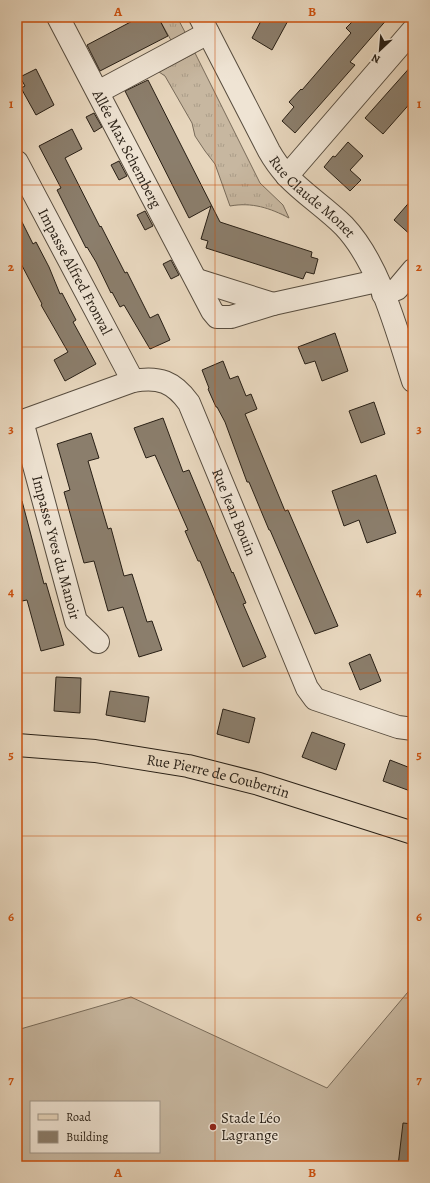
<svg xmlns="http://www.w3.org/2000/svg" width="430" height="1183" viewBox="0 0 430 1183" font-family="Alegreya,serif">
	<style>
		.grass { fill: url(#grass-tufts); stroke: #786b5a }
		.garden { fill: #c7b7a0; stroke: #786b5a; fill-rule: evenodd }
		.building { fill: #8b7e6c; stroke: #281f15 }
		.lines { fill: none; stroke-linecap: round; stroke-linejoin: round }
		.minor-casing { stroke: #584d3f; stroke-width: 24 }
		.major-casing { stroke: #281f15; stroke-width: 24 }
		.minor { stroke: #efe4d4; stroke-width: 22 }
		.major { stroke: #e7d6bd; stroke-width: 22 }
		.grid { fill: none; stroke: #cb500d; stroke-width: 1; stroke-opacity: 0.55 }
		.poi-dot { fill: #8f2418; stroke: #efe4d4; stroke-width: 1.5 }
		.labels { text-anchor: middle; dominant-baseline: central; stroke-width: 3; stroke-linejoin: round; paint-order: stroke }
		.street-label { font-size: 15px; fill: #281f15; stroke: #efe4d4 }
		.poi-label { font-size: 15px; fill: #281f15; stroke: #efe4d4; text-anchor: start }
		.neatline { fill: none; stroke: #cb500d; stroke-width: 1.5 }
		.grid-label { font-size: 13px; text-anchor: middle; font-weight: bold; fill: #cb500d }
	</style>
	<defs>
		<pattern id="grass-tufts" width="24" height="20" patternUnits="userSpaceOnUse"><rect width="24" height="20" fill="#c7b7a0"/><path d="M3 7l-1-3M5 7V3M7 7l1-3M15 17l-1-3M17 17v-4M19 17l1-3" fill="none" stroke="#ab9d89"/></pattern>
	</defs>
	<rect width="100%" height="100%" fill="#e7d6bd"/>
	<filter id="stains"><feTurbulence type="fractalNoise" baseFrequency=".005" numOctaves="4"/><feColorMatrix values="0 0 0 0 .2 0 0 0 0 .09 0 0 0 0 .02 0 0 0 .5 -.17"/></filter>
	<radialGradient id="worn" r=".72"><stop offset=".6" stop-color="#630" stop-opacity="0"/><stop offset="1" stop-color="#630" stop-opacity=".3"/></radialGradient>
	<path class="grass" d="M158,17H177L186,34L172,42Z
		M195,53L260,183L283,205L289,218C270,208 252,202 230,206L215,164L205,151L195,136L192,123L165,76L159,72Z"/>
	<path class="garden" d="M413,986V1166H17V1030L131,997L327,1088ZM31,1102H159V1152H31Z"/>
	<path class="building" d="M140,17H158L168,36L100,71L87,45Z
		M263,17H290L272,50L252,38Z
		M357,17H389L350,62L355,65L295,133L282,121L294,107L289,102L301,89L302,90L351,33L346,28Z
		M413,64V100L383,134L365,118Z
		M36,69L54,105L36,115L21,88L25,86L20,77Z
		M148,80L220,222L312,252L311,257L318,259L314,274L306,272L303,279L206,248L208,241L201,239L211,206L189,218L125,91Z
		M94,113L102,127L94,132L86,117Z
		M72,129L82,149L65,158L100,227L101,226L125,273L127,272L150,318L158,314L170,340L150,349L124,305L120,307L112,292L111,293L96,262L87,247L86,248L57,190L61,188L39,146Z
		M348,142L363,156L350,170L361,180L350,191L324,167L333,156L335,157Z
		M119,161L127,176L119,180L111,165Z
		M413,198V237L394,220Z
		M145,211L153,226L145,230L137,215Z
		M17,212L33,244L36,242L49,267L60,294L62,293L76,320L73,322L96,364L65,381L54,360L68,352L41,305L42,304L17,256Z
		M171,260L179,275L171,279L163,264Z
		M335,333L348,371L322,381L315,361L305,364L298,347Z
		M223,361L230,379L238,376L246,396L251,394L257,409L245,414L285,511L288,510L338,626L315,634L270,530H269L249,482H247L225,422L217,407H216L208,389L209,388L202,370Z
		M374,402L385,434L361,443L349,411Z
		M163,418L183,472L189,470L232,573L233,572L246,603L243,604L266,657L243,667L200,561H198L185,531L188,530L155,455L146,458L134,428Z
		M91,433L99,458L88,461L108,529L111,528L124,576L132,574L147,622L152,621L162,650L139,657L123,607L108,611L94,561L84,563L64,492L70,490L57,444Z
		M376,475L396,533L367,543L359,520L344,526L332,491Z
		M22,501L44,584L46,583L64,645L41,651L27,600L22,601L17,585V502Z
		M370,654L381,681L360,690L349,663Z
		M56,677L81,678L80,713L54,711Z
		M110,691L149,697L145,722L106,715Z
		M223,709L255,718L249,743L217,734Z
		M312,732L345,744L336,770L302,757Z
		M390,760L413,769V792L383,781Z
		M403,1123L413,1124V1166H398Z"/>
	<g class="lines">
		<defs>
			<g id="minor">
				<path id="s1" d="M58,17L212,311L217,317H231L273,304L377,281"/>
				<path id="s2" d="M200,17L269,151C274,160 280,168 287,176C304,194 326,208 344,226C380,264 397,332 413,381"/>
				<path d="M98,92L208,33"/>
				<path id="s3" d="M17,162L133,381"/>
				<path d="M287,176L413,30"/>
				<path d="M197,280L273,304"/>
				<path d="M383,294L397,289L413,270"/>
				<path id="s4" d="M22,421L76,621L98,642"/>
				<path id="s5" d="M17,423L133,381C159,376 174,382 189,403L307,688L315,699L398,727L413,729"/>
			</g>
			<g id="major">
				<path id="s6" d="M17,745L95,751L188,766L259,784L413,833"/>
			</g>
		</defs>
		<use href="#minor" class="minor-casing"/>
		<use href="#major" class="major-casing"/>
		<use href="#minor" class="minor"/>
		<use href="#major" class="major"/>
	</g>
	<path class="grid" d="M215,17V1166M17,185H413M17,347H413M17,510H413M17,673H413M17,836H413M17,998H413"/>
	<circle class="poi-dot" cx="213" cy="1127" r="4"/>
	<g class="labels">
		<g class="street-label">
			<text stroke="none"><textPath href="#s1" startOffset="149">Allée Max Schemberg</textPath></text>
			<text stroke="none"><textPath href="#s2" startOffset="214">Rue Claude Monet</textPath></text>
			<text stroke="none"><textPath href="#s3" startOffset="124">Impasse Alfred Fronval</textPath></text>
			<text stroke="none"><textPath href="#s5" startOffset="306">Rue Jean Bouin</textPath></text>
			<text stroke="none"><textPath href="#s4" startOffset="131">Impasse Yves du Manoir</textPath></text>
			<text stroke="none"><textPath href="#s6" startOffset="204">Rue Pierre de Coubertin</textPath></text>
		</g>
		<g class="poi-label">
			<text x="221" y="1118">Stade Léo<tspan x="221" dy="17">Lagrange</tspan></text>
		</g>
	</g>
	<rect width="430" height="1183" fill="none" stroke="#e7d6bd" stroke-width="44"/>
	<rect x="30" y="1101" width="130" height="52" fill="#efe4d4" stroke="#9f9588"/>
	<rect x="38" y="1114" width="20" height="6" fill="#e7d6bd" stroke="#9f9588"/>
	<text x="66" y="1121" font-size="12" fill="#281f15">Road</text>
	<rect x="38" y="1131" width="20" height="12" fill="#8b7e6c" stroke="#9f9588"/>
	<text x="66" y="1141" font-size="12" fill="#281f15">Building</text>
	<g transform="translate(380 50) rotate(206)" stroke="#efe4d4" stroke-width="3" paint-order="stroke">
	<path d="M0-3L7 15L0 10L-7 15Z" fill="#281f15"/>
	<text y="-6" font-size="11" font-weight="bold" text-anchor="middle" fill="#281f15">N</text>
	</g>
	<rect x="22" y="22" width="386" height="1139" class="neatline"/>
	<g class="grid-label">
		<text x="118" y="16">A</text>
		<text x="312" y="16">B</text>
		<text x="11" y="108">1</text>
		<text x="419" y="108">1</text>
		<text x="11" y="271">2</text>
		<text x="419" y="271">2</text>
		<text x="11" y="433">3</text>
		<text x="419" y="433">3</text>
		<text x="11" y="596">4</text>
		<text x="419" y="596">4</text>
		<text x="11" y="759">5</text>
		<text x="419" y="759">5</text>
		<text x="11" y="921">6</text>
		<text x="419" y="921">6</text>
		<text x="11" y="1084">7</text>
		<text x="419" y="1084">7</text>
		<text x="118" y="1177">A</text>
		<text x="312" y="1177">B</text>
	</g>
	<rect width="100%" height="100%" filter="url(#stains)"/>
	<rect width="100%" height="100%" fill="url(#worn)"/>
</svg>
